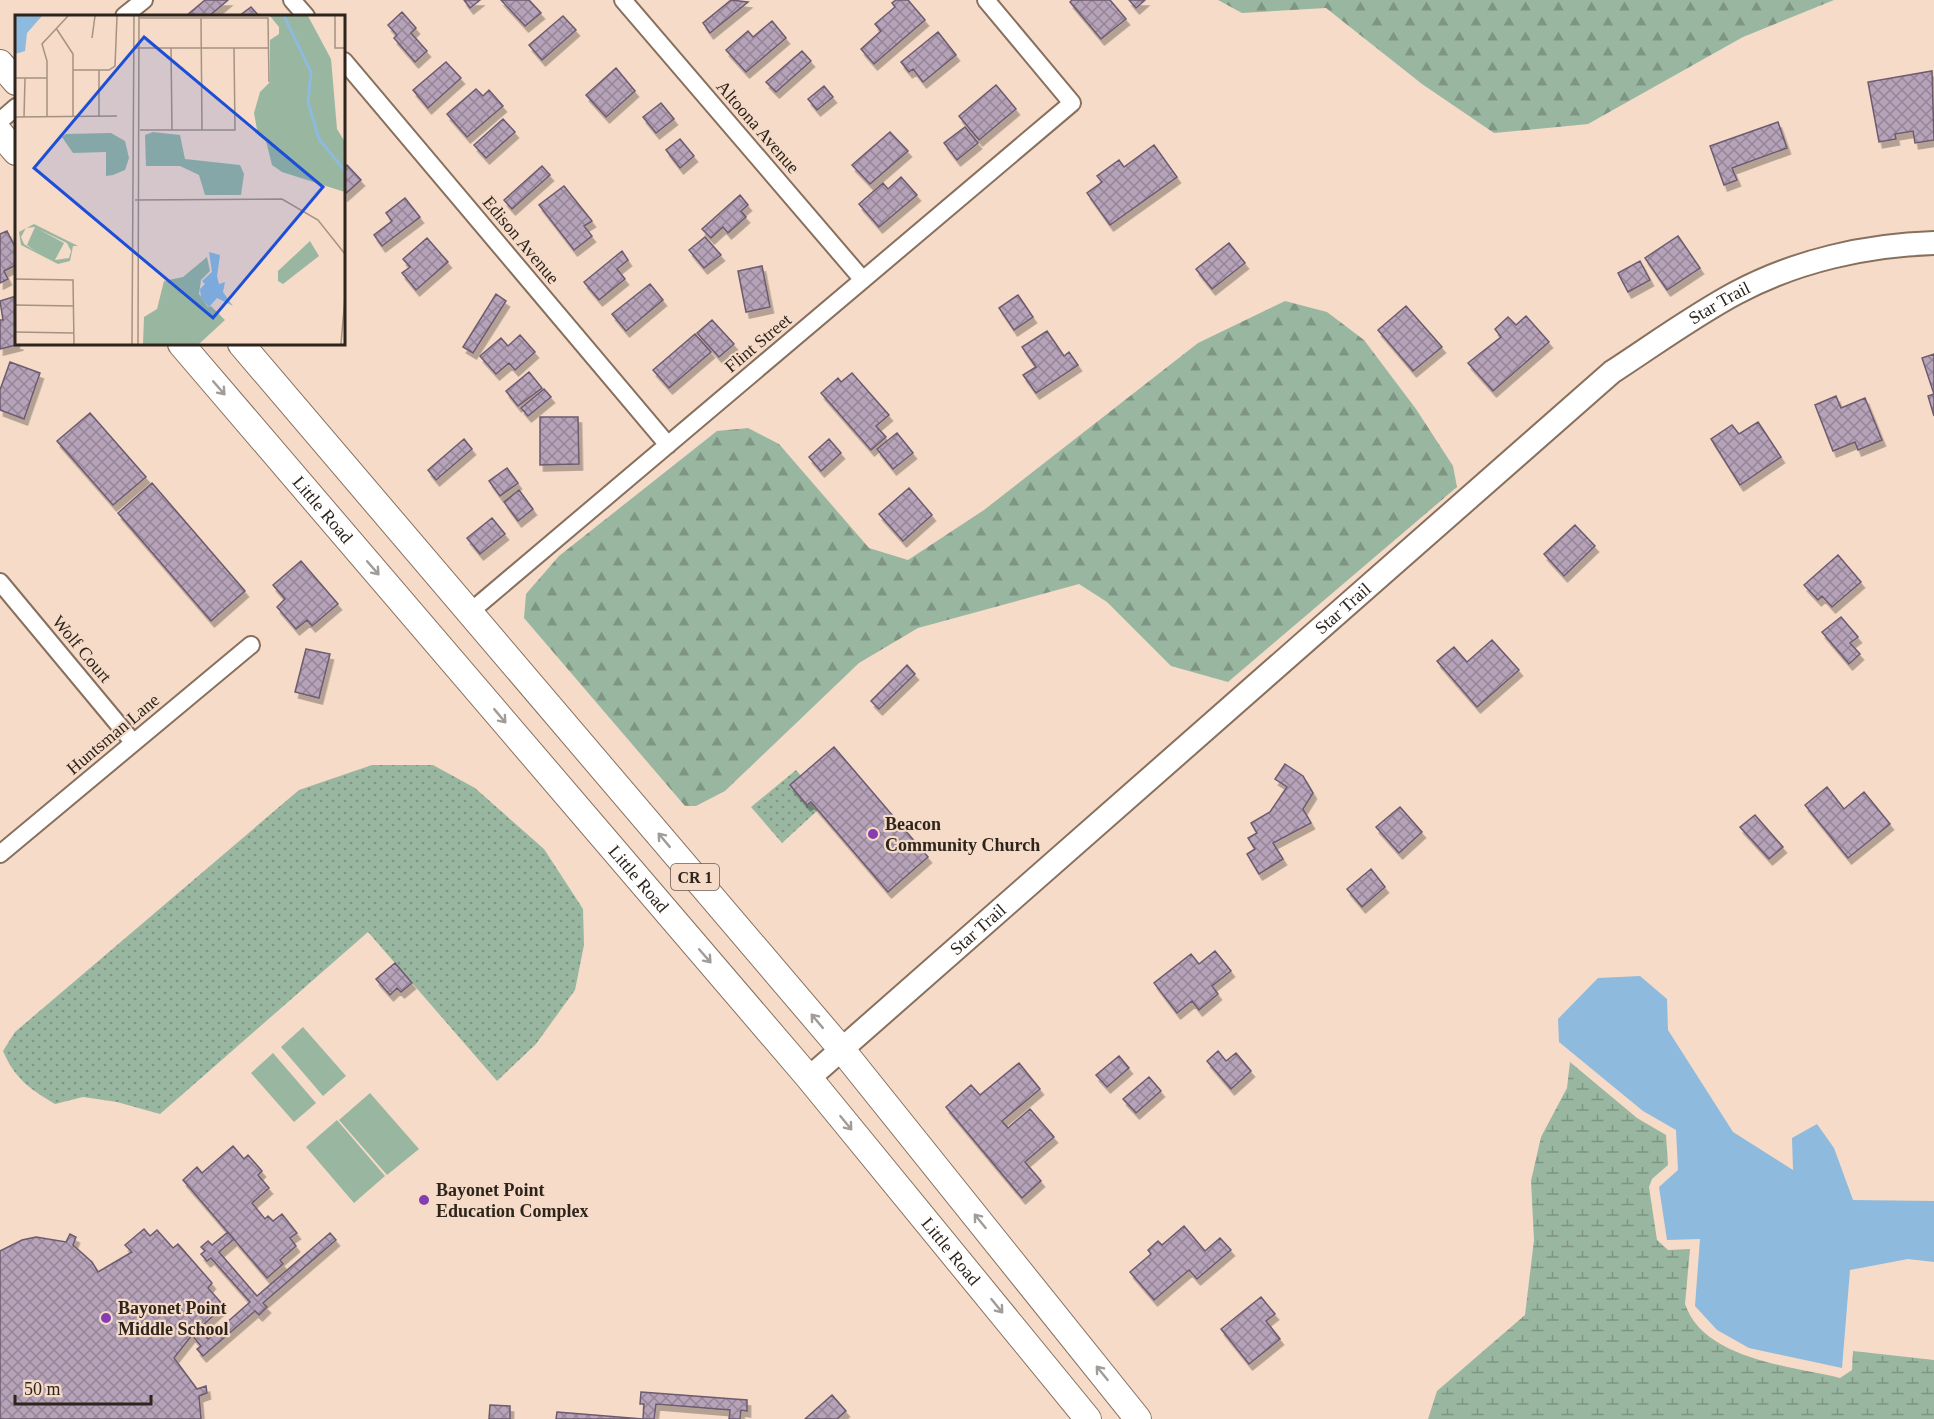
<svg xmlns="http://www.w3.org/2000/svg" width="1934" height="1419" viewBox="0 0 1934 1419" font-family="Georgia,serif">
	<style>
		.forest { fill: url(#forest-firs) }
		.wetland { fill: url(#wetland-marsh) }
		.park { fill: url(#park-dots) }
		.pitch { fill: #99b7a0 }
		.water { fill: #8ebadd }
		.building { fill: url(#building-cross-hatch); stroke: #6d5b6f; stroke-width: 1.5; filter: url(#shadow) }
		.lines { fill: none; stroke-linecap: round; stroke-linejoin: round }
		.street-casing { stroke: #87705e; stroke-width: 20 }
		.secondary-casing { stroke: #87705e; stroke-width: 26 }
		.primary-casing { stroke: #87705e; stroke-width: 28 }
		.street { stroke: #fff; stroke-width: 16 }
		.secondary { stroke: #fff; stroke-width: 22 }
		.primary { stroke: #fff; stroke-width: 26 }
		.oneway { stroke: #a09c99 }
		.poi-dot { fill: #863daf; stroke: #f5dbc8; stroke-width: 2 }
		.labels { text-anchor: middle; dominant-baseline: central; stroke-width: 4.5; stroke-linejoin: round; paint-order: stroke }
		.shield { fill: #f5dbc8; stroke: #695b50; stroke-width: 1.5 }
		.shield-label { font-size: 16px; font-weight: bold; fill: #2d241c }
		.street-label { font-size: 18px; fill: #2d241c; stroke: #f5dbc8 }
		.poi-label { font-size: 18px; font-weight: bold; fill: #2d241c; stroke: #f5dbc8; text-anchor: start }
		.inset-river { fill: none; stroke: #8ebadd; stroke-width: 3 }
		.inset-road { fill: none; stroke: #a59283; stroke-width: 1.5 }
		.view { fill: #1d4ed8; fill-opacity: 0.15; stroke: #1d4ed8; stroke-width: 3 }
		.inset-edge { fill: none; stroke: #2d241c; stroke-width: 3 }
	</style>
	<defs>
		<pattern id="forest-firs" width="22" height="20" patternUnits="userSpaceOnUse" patternTransform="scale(1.5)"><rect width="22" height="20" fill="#99b7a0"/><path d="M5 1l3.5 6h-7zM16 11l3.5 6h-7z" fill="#7d9582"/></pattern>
		<pattern id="wetland-marsh" width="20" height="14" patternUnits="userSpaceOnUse" patternTransform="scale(1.5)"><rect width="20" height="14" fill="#99b7a0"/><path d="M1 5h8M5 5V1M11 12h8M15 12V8" fill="none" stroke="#7d9582"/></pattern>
		<pattern id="park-dots" width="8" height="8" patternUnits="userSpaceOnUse" patternTransform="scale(1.5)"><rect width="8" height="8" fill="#99b7a0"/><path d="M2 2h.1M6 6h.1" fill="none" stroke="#7d9582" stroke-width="1.8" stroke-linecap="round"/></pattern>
		<pattern id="building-cross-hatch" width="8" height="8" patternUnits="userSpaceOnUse" patternTransform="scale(1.5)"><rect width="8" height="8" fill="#b6a2b9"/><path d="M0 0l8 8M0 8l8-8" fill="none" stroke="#948496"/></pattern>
		<filter id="shadow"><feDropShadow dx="3.5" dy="6" stdDeviation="0" flood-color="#0004"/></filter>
	</defs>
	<rect width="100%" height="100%" fill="#f5dbc8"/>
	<path class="forest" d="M1218,0H1834L1743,37L1588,124L1494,133L1422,84L1326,8L1242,13Z
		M1285,301L1327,312L1364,340L1416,409L1453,466L1457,487L1228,682L1171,666L1107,602L1079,584L918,628L859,663L725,791L696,806H685L524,618L526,594L559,556L717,431L748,428L779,444L869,548L908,560L984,510L1198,343Z"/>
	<path class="wetland" d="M1570,1062L1637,1118L1666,1135L1668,1165L1652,1179L1649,1187L1657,1240L1668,1250L1690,1249L1685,1304C1704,1360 1792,1366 1840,1378L1852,1370L1853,1351L1934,1360V1419H1428L1437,1391L1525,1315L1534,1240L1531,1181L1541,1137L1567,1088Z"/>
	<path class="park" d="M372,765H433L475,788L544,849L583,909L584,945L575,990L536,1044L497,1081L368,932L160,1114L117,1102L83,1097L55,1104C30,1089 15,1079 3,1051L15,1032L299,790Z
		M796,770L801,776L807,805L811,802L818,810L782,843L751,807Z"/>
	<path class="pitch" d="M303,1027L346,1076L323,1096L281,1047Z
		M273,1053L316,1103L294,1122L251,1073Z
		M370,1093L419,1149L387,1175L339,1120Z
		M337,1120L385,1176L354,1203L306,1147Z"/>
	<path class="water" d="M1640,976L1667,999L1668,1030L1733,1132L1793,1170L1792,1138L1817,1124L1834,1148L1853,1200L1934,1201V1262L1908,1259L1850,1270L1842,1368L1749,1348L1717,1330L1695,1306L1700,1239L1667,1240L1659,1187L1678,1170L1676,1130L1643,1111L1559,1042L1558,1019L1598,978Z"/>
	<path class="building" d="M205,0H228L209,16H186Z
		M464,0H480L470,8Z
		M501,0H529L541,13L525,26Z
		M731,0L748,2L710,33L703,23Z
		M896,0H908L925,20L874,64L861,49L881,31L875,24L895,7L892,3Z
		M1072,0H1110L1126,19L1101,39L1070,2Z
		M1129,0H1145L1136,8Z
		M251,7L259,16H239Z
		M402,12L416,28L411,33L427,51L415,62L394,38L397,35L388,25Z
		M563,16L576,30L542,60L529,45Z
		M772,21L786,38L746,72L726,50L748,31L753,37Z
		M938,32L956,55L923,82L913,69L909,72L901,62Z
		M802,51L811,61L776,92L766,82Z
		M446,62L461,78L428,108L413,90Z
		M616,68L635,91L606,117L586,95Z
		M1932,71L1934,140L1915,143L1913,131L1895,134L1896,139L1879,142L1868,82Z
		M996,85L1016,109L979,140L959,116Z
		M824,86L833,97L817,110L808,99Z
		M476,89L483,96L489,90L503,106L467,137L447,114Z
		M661,103L674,119L656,133L643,117Z
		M503,119L515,132L486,158L474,145Z
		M1778,122L1787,148L1732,168L1737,180L1724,185L1710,146Z
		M965,127L978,143L957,160L944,143Z
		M890,132L908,151L870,184L852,165Z
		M680,139L694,156L680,168L666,150Z
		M1154,145L1177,177L1110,225L1087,193L1102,182L1097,176L1119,160L1124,167Z
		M347,165L361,180L344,195V168Z
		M542,166L550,175L512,209L504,200Z
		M901,177L917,195L879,227L859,204L883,183L888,189Z
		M564,186L592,221L584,226L592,236L574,250L539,205Z
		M740,195L748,205L741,211L746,217L728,233L723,227L711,238L702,229Z
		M405,198L420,217L382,246L374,235L392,221L386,213Z
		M7,231L16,249V265L4,271L8,279L0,283V234Z
		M1678,236L1700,268L1667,290L1645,258Z
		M705,237L721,255L704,268L689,250Z
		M427,238L448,262L416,290L402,273L410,267L403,259Z
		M1229,243L1245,263L1212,289L1196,269Z
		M622,251L628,260L617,269L625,279L599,300L584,282Z
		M1640,261L1650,280L1628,292L1618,273Z
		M762,266L770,307L746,312L738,271Z
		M650,284L663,300L626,331L612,314Z
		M496,294L506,301L473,353L463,347Z
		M1018,295L1033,317L1014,330L999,308Z
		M16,296V344H20L0,349V320H3L0,301Z
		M1406,306L1442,347L1413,371L1378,330Z
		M1526,316L1549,342L1493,391L1468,363L1501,337L1495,329L1508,317L1516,325Z
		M712,320L734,344L719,357L697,333Z
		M1047,331L1064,356L1069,352L1078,365L1036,393L1023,375L1036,367L1022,347Z
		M695,334L711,352L669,388L653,370Z
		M520,335L535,352L515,370L509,363L496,374L480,356L501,338L508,346Z
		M1934,354V416L1928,396L1934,394L1922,358Z
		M10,362L40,373L24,419L0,410V390Z
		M529,372L542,388L518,406L506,391Z
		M852,373L889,415L876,426L886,437L871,450L821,393L838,378L841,382Z
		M544,389L551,397L528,416L521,408Z
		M1836,396L1841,408L1865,398L1882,440L1858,450L1855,442L1833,451L1815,405Z
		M90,413L146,477L113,505L57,441Z
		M540,417H578L579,464L540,465Z
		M1758,422L1781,457L1740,485L1711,439L1732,425L1739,434Z
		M897,433L913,453L893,469L877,449Z
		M464,439L472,449L436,480L428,470Z
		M829,439L841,453L821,471L809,457Z
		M507,468L518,483L500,496L489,481Z
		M152,483L245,591L211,621L118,513Z
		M909,488L932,515L903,541L879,514Z
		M519,490L533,509L518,521L504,502Z
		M492,518L505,534L480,554L467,538Z
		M1575,525L1595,546L1564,576L1544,554Z
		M1838,555L1861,582L1832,607L1822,596L1818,600L1804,585Z
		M301,561L338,604L312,626L307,620L296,629L277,607L285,599L273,585Z
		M1841,617L1858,637L1850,643L1860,654L1849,664L1822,632Z
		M1492,640L1519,670L1477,707L1437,661L1454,647L1467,662Z
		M306,649L330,654L319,698L295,692Z
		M907,665L915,674L879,709L871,701Z
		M834,747L928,857L888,892L811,802L807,805L790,785Z
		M1285,764L1303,776L1313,793L1303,809L1311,823L1273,843L1283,859L1259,874L1247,854L1255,849L1248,838L1257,833L1251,823L1270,812L1287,787L1275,779Z
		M1827,787L1844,809L1864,792L1890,824L1848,858L1805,805Z
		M1400,807L1422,832L1399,853L1376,827Z
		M1755,815L1783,847L1769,859L1740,827Z
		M1371,869L1385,887L1362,907L1347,889Z
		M1215,951L1231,971L1212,986L1218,994L1199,1010L1192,1001L1177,1013L1154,983L1191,954L1199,964Z
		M395,963L412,983L401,992L397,988L390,995L376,979Z
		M1218,1051L1226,1061L1236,1053L1251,1071L1231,1089L1207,1061Z
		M1119,1056L1129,1068L1107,1087L1096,1075Z
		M1019,1063L1040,1089L1002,1121L1008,1128L1030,1109L1054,1137L1025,1162L1041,1181L1022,1198L946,1107L971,1085L980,1095Z
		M1149,1077L1161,1091L1136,1113L1123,1099Z
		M233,1146L244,1159L248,1155L262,1171L258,1175L269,1188L252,1203L265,1219L268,1216L273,1221L282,1214L297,1233L290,1238L296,1246L280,1260L283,1264L267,1278L183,1180L197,1167L202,1173Z
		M1184,1226L1205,1251L1220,1238L1231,1250L1197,1279L1189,1270L1154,1300L1130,1272L1151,1254L1148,1250L1158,1241L1162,1245Z
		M144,1229L150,1236L157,1230L173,1248L178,1244L212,1283L208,1288L224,1306L192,1335L174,1358L197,1389L206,1386L207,1393L199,1396L201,1419H0V1251L22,1240L36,1237L66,1242L70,1234L76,1237L73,1245L92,1262L98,1272L132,1252L125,1245Z
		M228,1232L234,1239L219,1252L257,1296L330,1233L336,1240L263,1303L267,1307L259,1315L255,1311L203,1356L197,1349L201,1346L192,1335L199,1329L208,1339L250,1302L211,1258L207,1261L201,1254L205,1251L201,1247L208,1241L212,1245Z
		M1261,1297L1275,1314L1266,1321L1280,1339L1249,1364L1221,1329Z
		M641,1392L747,1400V1411L741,1410L740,1419H729L730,1410L656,1404L654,1419H643L644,1404H640Z
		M832,1395L846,1411L837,1419H805Z
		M490,1405L510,1406V1419H489Z
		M557,1412L643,1419H650H556Z"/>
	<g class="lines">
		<defs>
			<path id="street" d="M292,0L306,16
				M623,0L863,280
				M124,16L144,0
				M344,61L668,445
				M0,121L16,107
				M0,582L133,742
				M470,612L1072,103L986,0
				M0,854L251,645"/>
			<g id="secondary">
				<path id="s1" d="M809,1078L1612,372C1652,346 1693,316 1736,293C1796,261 1866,245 1934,243"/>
			</g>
			<g id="primary">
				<path d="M0,63L16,82"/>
				<path d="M0,133L16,152"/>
				<path id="s2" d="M181,344L809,1078L1088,1419"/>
				<path d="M241,344L843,1051L1138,1419"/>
			</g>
		</defs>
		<use href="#street" class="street-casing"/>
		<use href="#secondary" class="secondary-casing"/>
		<use href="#primary" class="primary-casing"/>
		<use href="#street" class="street"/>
		<use href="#secondary" class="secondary"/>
		<use href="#primary" class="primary"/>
	</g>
	<defs><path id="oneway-shaft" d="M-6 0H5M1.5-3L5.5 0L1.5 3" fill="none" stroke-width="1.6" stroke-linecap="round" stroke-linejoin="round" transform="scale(1.5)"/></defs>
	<g class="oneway">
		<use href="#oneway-shaft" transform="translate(219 388) rotate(49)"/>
		<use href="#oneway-shaft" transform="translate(373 568) rotate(49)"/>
		<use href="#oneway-shaft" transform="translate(500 716) rotate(50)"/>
		<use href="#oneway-shaft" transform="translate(664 840) rotate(-130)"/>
		<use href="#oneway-shaft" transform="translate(705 956) rotate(49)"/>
		<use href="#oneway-shaft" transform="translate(817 1021) rotate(-130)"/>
		<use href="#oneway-shaft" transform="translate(846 1123) rotate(51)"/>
		<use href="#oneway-shaft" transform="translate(980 1221) rotate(-129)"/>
		<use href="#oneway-shaft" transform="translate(997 1306) rotate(51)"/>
		<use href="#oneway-shaft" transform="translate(1102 1373) rotate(-129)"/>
	</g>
	<g class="poi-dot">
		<circle cx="873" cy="834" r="6"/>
		<circle cx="424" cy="1200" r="6"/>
		<circle cx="106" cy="1318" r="6"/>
	</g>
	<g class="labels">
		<rect class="shield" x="671" y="864" width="48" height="26" rx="4.5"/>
		<g class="shield-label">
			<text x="695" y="877">CR 1</text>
		</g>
		<g class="street-label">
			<text transform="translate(758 127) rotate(49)">Altoona Avenue</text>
			<text transform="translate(521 240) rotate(50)">Edison Avenue</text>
			<text stroke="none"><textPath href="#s1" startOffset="1197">Star Trail</textPath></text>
			<text transform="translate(758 343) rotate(-40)">Flint Street</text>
			<text stroke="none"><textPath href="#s2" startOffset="218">Little Road</textPath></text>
			<text stroke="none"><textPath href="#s1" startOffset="711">Star Trail</textPath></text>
			<text transform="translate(82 649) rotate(50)">Wolf Court</text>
			<text transform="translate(113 734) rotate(-40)">Huntsman Lane</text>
			<text stroke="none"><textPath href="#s2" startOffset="704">Little Road</textPath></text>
			<text stroke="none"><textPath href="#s1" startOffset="225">Star Trail</textPath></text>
			<text stroke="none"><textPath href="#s2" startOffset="1190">Little Road</textPath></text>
		</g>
		<g class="poi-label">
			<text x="885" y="824">Beacon<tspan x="885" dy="21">Community Church</tspan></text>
			<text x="436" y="1190">Bayonet Point<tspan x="436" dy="21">Education Complex</tspan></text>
			<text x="118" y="1308">Bayonet Point<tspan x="118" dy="21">Middle School</tspan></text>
		</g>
	</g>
	<g transform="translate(15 15)">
		<rect width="330" height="330" fill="#f5dbc8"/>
		<path d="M255,1H293L316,44L322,114L330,127V177L267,157L257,150L251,126L243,120L239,98L245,77L255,67V25L264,19V12ZM138,117L165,120L170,144L225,150L229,159L226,180H190L184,160L165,151H131L130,120Z" fill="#99b7a0"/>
		<path d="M295,226L304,241L268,269L263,266V256ZM192,242L195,256L186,265L184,279L193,292L196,291L210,305L184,329H128L129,302L142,294L149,266L168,262Z" fill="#99b7a0"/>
		<path d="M96,118L110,126L114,143L110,155L98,160L91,161V137L58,138L47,122L51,119Z" fill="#99b7a0"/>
		<path d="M19,209L63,231H58L55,246L43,249L6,230L4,217ZM20,212L12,230L20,236L9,229L6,222L11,213ZM23,214L52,228L56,236L54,243L40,245L49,228Z" fill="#99b7a0" fill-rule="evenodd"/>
		<path d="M0,1H27L12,18L10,36L0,39ZM194,237L205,240L202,261L204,269L210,267L208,277L218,291L202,283L194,292L186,283L185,274L190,269L187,266L197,257Z" fill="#8ebadd"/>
		<path class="inset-river" d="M269,1L296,57L293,87L304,124L330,156"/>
		<path class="inset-road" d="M320,1V33H330M124,3H253L254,67M186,3L187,115M41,13L58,39V101M77,23L80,1M119,33H253M156,33L157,115M58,55H94L100,51L102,1M0,63H32M32,101V46L27,29L53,1M84,101V55M0,102L102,101M9,102L10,63M125,115H220L219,33M120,185L267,184L303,205L330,239M0,264L58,265L59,329M0,290L59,291M0,317L58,318M117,329L119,1M123,329L124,1M326,329L330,282"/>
		<path class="view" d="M129,22L308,172L198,303L19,153Z"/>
		<rect width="330" height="330" class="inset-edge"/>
	</g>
	<path d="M15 1395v9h136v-9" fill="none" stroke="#2d241c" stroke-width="3"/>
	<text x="24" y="1395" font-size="18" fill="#2d241c" stroke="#f5dbc8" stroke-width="4.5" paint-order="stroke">50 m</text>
</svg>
